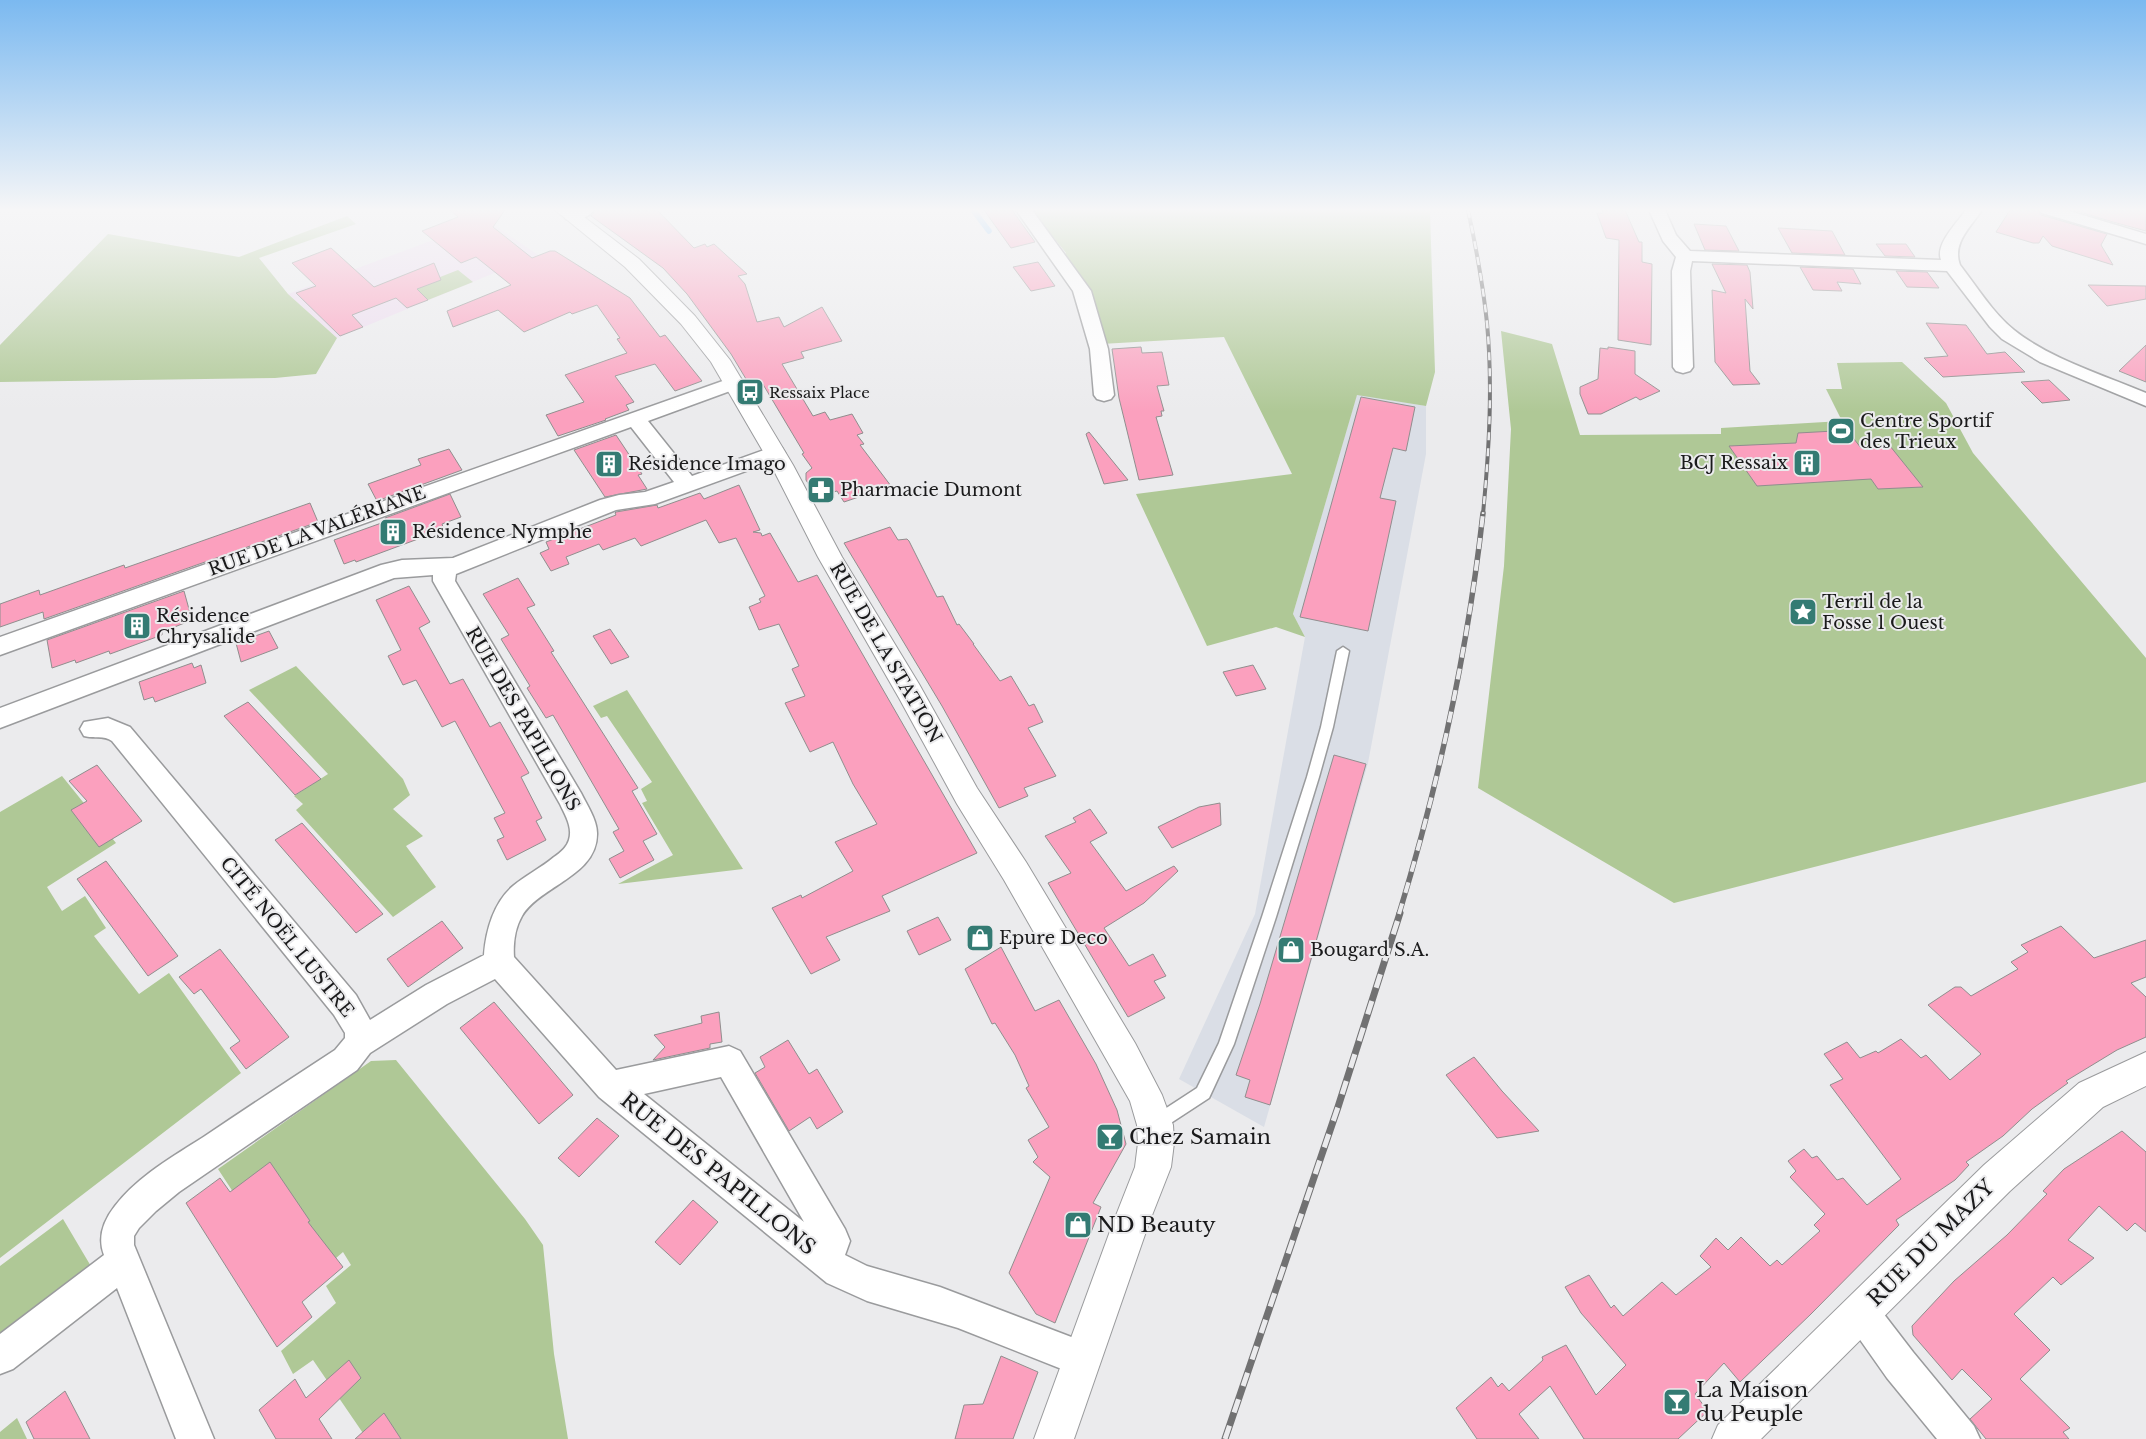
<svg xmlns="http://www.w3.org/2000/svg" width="2146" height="1439" viewBox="0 0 2146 1439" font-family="'Libre Baskerville',serif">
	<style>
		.built { fill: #dadee6 }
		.education { fill: #ecdbee }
		.green { fill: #afc896 }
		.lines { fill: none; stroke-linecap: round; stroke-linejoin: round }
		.stream { stroke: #77c0fd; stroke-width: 5.5 }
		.building { fill: #fba0be; stroke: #908e8e }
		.service-casing { stroke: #9a9b9d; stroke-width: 3 }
		.minor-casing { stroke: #9a9b9d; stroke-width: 3 }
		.tertiary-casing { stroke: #9a9b9d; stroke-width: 2 }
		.service { fill: #fff; fill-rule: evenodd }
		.minor { fill: #fff; fill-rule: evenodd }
		.tertiary { fill: #fff; fill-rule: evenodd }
		.rail-far2-casing { stroke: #717172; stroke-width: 4 }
		.rail-far1-casing { stroke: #717172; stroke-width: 5.5 }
		.rail-casing { stroke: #717172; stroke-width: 7 }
		.rail-far2 { stroke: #ebebed; stroke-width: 2.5; stroke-dasharray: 8; stroke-linecap: butt }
		.rail-far1 { stroke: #ebebed; stroke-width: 4; stroke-dasharray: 11; stroke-linecap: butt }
		.rail { stroke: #ebebed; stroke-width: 5; stroke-dasharray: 14; stroke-linecap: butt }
		.labels { text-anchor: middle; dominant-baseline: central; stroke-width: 4; stroke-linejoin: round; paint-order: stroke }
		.far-poi-label { font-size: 15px; fill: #1a1a1b; stroke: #ebebed; text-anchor: start }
		.poi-label { font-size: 18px; fill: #1a1a1b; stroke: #ebebed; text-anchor: start }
		.street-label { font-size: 18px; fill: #1a1a1b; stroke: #ebebed }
		.near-poi-label { font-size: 21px; fill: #1a1a1b; stroke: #ebebed; text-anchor: start }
		.near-street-label { font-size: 21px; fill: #1a1a1b; stroke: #ebebed }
	</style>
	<rect width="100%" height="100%" fill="#ebebed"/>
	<path class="built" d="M1357,394L1426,406V454L1368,763L1264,1127L1179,1079L1255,914L1305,637L1293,614Z"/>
	<path class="education" d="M487,220L538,255L337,338L288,294Z"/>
	<path class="green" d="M1030,210H1430L1435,372L1426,406L1357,395L1293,614L1305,637L1276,627L1207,646L1136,494L1292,474L1224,337L1101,344L1061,257L1066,253L1054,238L1046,235Z
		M347,216L356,224L259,258L288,294L337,338L316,374L275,378L0,382V345L108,234L239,257Z
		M458,270L473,282L428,300L412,288Z
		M1501,331L1552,344L1580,435L1721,434V428L1842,421L1826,389H1842L1837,363L1902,362L1946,403L1973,453L2146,658V782L1674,903L1478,788L1504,566L1511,429Z
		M296,666L403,779L410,795L393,809L423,836L406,846L436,887L393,917L296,810L303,804L294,796L328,774L249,690Z
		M627,690L743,869L618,884L673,855L642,803L647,801L641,789L652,782L607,716L601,718L593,706Z
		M62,776L116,843L47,887L62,911L85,896L106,928L94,936L139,994L169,973L241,1073L0,1258V812Z
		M396,1060L525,1219L543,1245L554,1354L568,1439H367L313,1360L293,1374L281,1351L336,1303L326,1286L351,1265L343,1252L298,1291L218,1169L371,1061Z
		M63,1219L92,1268L0,1338V1266Z
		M17,1418L27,1439H0V1432Z"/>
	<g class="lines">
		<path class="stream" d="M973,210L989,231"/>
	</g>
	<path class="building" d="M450,210H505L493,227L532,258L550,251H555L630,298L660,337L665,335L702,381L675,391L655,364L615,376L634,402L626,405L629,410L605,419L606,420L558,436L546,415L584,402L565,375L627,353L617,339L620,338L597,305L572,314L570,312L524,332L498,310L453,327L447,311L511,285L476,257L461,263L422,231L458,217Z
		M596,210H657L694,248L705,244L707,247L714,244L747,274L738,276L745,284L757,322L779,317L784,327L822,307L842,341L801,352L804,358L782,364L813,416L825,412L830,420L852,414L863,433L857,435L864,444L860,445L891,486L844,502L837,491L816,497L806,480V473L812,468L802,454L804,453L761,381L749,384L731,354L687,294L663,268L591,216Z
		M984,210H1012L1035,242L1011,248Z
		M1602,210H1625L1639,242H1642V262L1652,264L1651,345L1618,340L1619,240L1606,238L1597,213H1603Z
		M2010,210H2038L2041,215L2107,234L2101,245L2113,265L2052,246L2043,236L2039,243H2033L1996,232Z
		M2073,210H2146V231L2113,222Z
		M1694,224L1726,226L1739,251L1705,250Z
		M1778,228L1832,231L1845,255L1792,253Z
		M1876,244H1906L1915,257L1885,256Z
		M331,248L374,287L434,263L441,280L417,289L428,300L407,308L396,298L352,315L363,327L340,336L296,293L316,286L292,263Z
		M1038,262L1055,286L1031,291L1013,267Z
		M1712,264L1747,265L1750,272L1753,309L1745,299L1750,371L1760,384L1733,385L1715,362L1712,290L1726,293Z
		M1800,267L1853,269L1861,284L1837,282L1842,291L1813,290Z
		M1896,271L1927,272L1939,288L1907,287Z
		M2088,285L2146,286V299L2107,306Z
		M1926,323L1966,325L1987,354L2005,352L2025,372L1943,377L1924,358L1948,356Z
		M2146,345V382L2119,371Z
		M1141,347L1142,353L1162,352L1169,385L1157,386L1164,411H1161L1162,416L1156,417L1173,475L1139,480L1119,398L1112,349Z
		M1608,347L1635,351V374L1660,391L1640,400L1636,397L1601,414H1588L1580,394V387L1598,379L1600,348L1608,349Z
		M2049,380L2070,400L2042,403L2021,382Z
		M1361,397L1415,407L1406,451L1393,448L1380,498L1396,501L1368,631L1300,617Z
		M1834,431L1842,440L1854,439L1861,448L1890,446L1923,487L1878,489L1871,479L1757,486L1729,446L1796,443L1798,433Z
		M1089,432L1128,480L1104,484L1086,434Z
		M616,435L642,474L638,475L647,489L605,497L574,450Z
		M449,449L462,470L377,501L368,484L421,465L418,459Z
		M739,485L760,530L753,532L761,533L762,536L770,533L798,582L817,575L977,853L882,896L890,911L826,937L840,960L811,974L772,908L801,895L802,898L853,871L835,842L877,824L853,784L833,742L810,752L785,703L805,696L792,669L799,666L779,624L759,630L749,607L761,602L759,599L765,596L736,538L719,543L706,520L641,546L635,538L603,550L599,544L566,557L569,564L551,571L540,553L549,549L546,542L616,515L615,513L616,512L657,505L658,508L700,493L704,499Z
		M450,494L461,517L442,524L443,527L417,537L418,539L356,562L355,560L344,564L334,540L387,521L385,518Z
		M310,503L318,522L44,619L43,612L0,627V604L39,590L40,595L124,565L125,568Z
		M890,527L898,540L907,539L909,541L937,597L943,596L957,625L959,624L974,644H973L1000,681L1011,676L1029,706L1034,704L1043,722L1028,728L1056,776L1024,788L1028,796L999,808L942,706L844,543Z
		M518,578L535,605L527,608L554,651L551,652L638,788L632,791L657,834L643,841L654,860L620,878L609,859L624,851L613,832L619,829L553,715L546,718L527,688L530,686L501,639L509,635L483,594Z
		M409,586L430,622L419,628L450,684L463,679L490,727L500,722L529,773L521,777L542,818L536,821L546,840L507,860L497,840L504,837L494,818L505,813L455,721L442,727L416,680L403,685L388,656L401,650L376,600Z
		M184,591L192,620L162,632V635L110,654L109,651L76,663L75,660L52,668L47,640Z
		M610,629L629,657L611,664L593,636Z
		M269,631L278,648L241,662L236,643Z
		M192,663L194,668L201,665L206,683L155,702L153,697L144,700L139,682Z
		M1253,665L1266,689L1236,696L1223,672Z
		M248,702L297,754L321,779L295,795L224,716Z
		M1334,755L1366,764L1270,1105L1245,1097L1250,1080L1236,1075L1260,1004Z
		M97,765L142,821L99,847L71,810L87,801L69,781Z
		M1220,803L1221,825L1172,848L1158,827L1199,807Z
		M1090,809L1107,833L1090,842L1126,891L1174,866L1178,871L1144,903L1104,928L1129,966L1153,954L1166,976L1154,981L1165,998L1128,1017L1048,883L1071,873L1045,836L1076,822L1073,818Z
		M302,823L383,914L356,933L275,840Z
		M106,861L178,956L148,976L77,879Z
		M938,917L951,940L919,955L907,931Z
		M442,921L463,948L408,987L387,959Z
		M2061,926L2094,958L2146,940V977L2131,983L2146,997V1037L2117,1050L2066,1081L2068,1083L2032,1109L2003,1136L1966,1162L1969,1165L1955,1180L1896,1220L1899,1225L1811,1314L1740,1382L1724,1363L1695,1394L1708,1411L1678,1439H1584L1550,1386L1519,1414L1539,1439H1477L1456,1408L1491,1377L1498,1387L1502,1383L1509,1391L1543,1360L1542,1357L1566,1345L1596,1395L1626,1365L1581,1313L1565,1287L1589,1275L1611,1308L1614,1305L1623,1316L1662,1282L1676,1295L1711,1267L1700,1256L1716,1238L1728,1250L1741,1237L1770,1266L1777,1260L1782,1265L1820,1231L1814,1225L1825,1214L1790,1177L1796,1171L1788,1161L1804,1149L1812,1158L1817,1156L1837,1180L1843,1178L1867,1205L1901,1179L1830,1085L1843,1079L1824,1054L1847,1042L1860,1058L1876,1051L1878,1053L1901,1039L1921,1058L1926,1055L1950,1080L1981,1054L1928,1005L1955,987H1961L1971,996L2018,969L2011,962L2028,952L2021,945Z
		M1001,947L1035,1011L1059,1000L1096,1064L1117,1110L1126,1144L1093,1203L1101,1207L1055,1323L1036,1314L1009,1273L1050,1177L1033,1162L1038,1157L1028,1140L1049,1127L1026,1088L1029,1086L1015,1055L995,1023L992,1024L965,969Z
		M220,949L289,1037L246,1069L230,1048L240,1041L201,989L194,994L179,977Z
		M494,1002L573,1095L539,1124L460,1028Z
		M719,1012L722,1042L710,1044V1048L653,1060L665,1047L654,1035L702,1023L701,1016Z
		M788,1040L809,1074L817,1069L843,1112L817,1129L810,1117L789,1131L755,1073L765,1067L760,1057Z
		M1474,1057L1502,1091L1539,1131L1497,1138L1446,1075Z
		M597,1118L619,1136L579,1177L558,1158Z
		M2122,1131L2146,1152V1232L2135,1223L2127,1231L2099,1206L2068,1240L2094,1258L2061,1285L2053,1277L2014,1314L2050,1350L2020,1379L2070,1428L2063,1432L2069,1439H1986L1970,1419L1992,1399L1962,1369L1952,1380L1913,1335L1912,1326L1954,1281L2007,1235L2047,1194L2043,1191L2064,1169Z
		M270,1162L310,1221L308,1222L343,1267L302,1302L312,1317L277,1347L186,1203L220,1178L230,1192Z
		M693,1200L718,1222L680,1265L655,1242Z
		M1001,1356L1038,1372L1013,1439H955L964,1405L983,1404Z
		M349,1360L361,1378L319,1419L332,1439H276L259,1410L295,1379L306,1398Z
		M65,1391L90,1439H34L26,1422Z
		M384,1413L401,1439H355Z"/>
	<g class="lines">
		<defs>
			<path id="service" d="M1343,647L1349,651L1333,727L1319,777L1276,917L1234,1044L1209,1098L1157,1132L1151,1130L1149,1124L1151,1118L1197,1088L1219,1043L1262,917L1307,777L1321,727L1337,651Z"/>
			<path id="minor" d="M572,210H594C588,218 575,222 566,219L564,216Z
				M1016,210H1032L1091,291L1108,349L1114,395L1111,399L1104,401L1097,399L1094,395L1090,349L1073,291Z
				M1649,210H1665L1676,235L1690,251L1941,260C1935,244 1957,223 1966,210H1982C1970,228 1952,243 1960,265C1977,287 1993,313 2014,330C2050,359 2104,375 2146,393V406L2040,362L2002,339L1990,327L1947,271L1692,261L1690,271L1693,367L1690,371L1683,373L1676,371L1673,367L1672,271L1676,257L1663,241Z
				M2040,210H2066L2146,234V244L2042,213Z
				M734,377L741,379L744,383L741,387L648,421L692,476L775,446L782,448L785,453L782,458L655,504L616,510L456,574L455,581L581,793C587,805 597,820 597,833C598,876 541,885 522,916C515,928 513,944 514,957L616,1070L729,1046L740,1051L845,1229L850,1241L845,1255L867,1266L940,1287L1095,1346L1100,1359L1095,1372L1082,1377L958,1328L867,1301L827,1283L599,1097L495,979L447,1004L370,1053L357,1070L179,1192L156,1211L139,1228L134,1236V1245L214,1439H176L117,1288L13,1369L0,1374V1334L104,1255C97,1237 104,1220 115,1206C138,1176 174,1156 205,1136C248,1107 292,1078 335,1050L345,1038V1033L334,1015L112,741C104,735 94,739 84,736L80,729L84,722L108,718L130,727L356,995L370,1020L426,985L484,955C486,930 494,902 513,886C526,875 541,868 554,857C560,853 567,847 569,840C573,827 565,815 560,804L433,581V575L394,578L0,728V708L381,565L402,560L453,558L600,500L619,495L645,492L674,482L631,427L0,655V637ZM721,1077L804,1222L644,1094Z
				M1861,1294L1873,1300L1913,1352L1974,1426L1980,1439H1937L1887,1378L1849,1324L1843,1312L1849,1300Z"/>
			<path id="tertiary" d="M555,210H575L639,259L695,316L730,360L793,465L842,557L919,684L977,788L1026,862L1135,1043L1162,1095L1173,1125L1174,1143L1171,1167L1149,1223L1074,1439H1034L1113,1223L1135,1167L1138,1143L1137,1125L1130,1101L1004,880L957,804L899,698L818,557L771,465L711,362L681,324L625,267Z
				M2146,1052V1086L2103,1107L2010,1191L1761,1439H1712L1718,1425L1984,1165L2079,1083Z"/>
		</defs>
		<use href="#service" class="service-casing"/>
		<use href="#minor" class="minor-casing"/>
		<use href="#tertiary" class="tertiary-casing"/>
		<use href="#service" class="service"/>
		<use href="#minor" class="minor"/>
		<use href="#tertiary" class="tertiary"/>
		<defs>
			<path id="rail-far2" d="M1468,210C1476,247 1483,285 1487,323C1493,387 1489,451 1483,514"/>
			<path id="rail-far1" d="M1399,914C1439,783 1468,649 1483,513"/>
			<path id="rail" d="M1225,1439L1338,1107L1400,913"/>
		</defs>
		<use href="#rail-far2" class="rail-far2-casing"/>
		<use href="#rail-far1" class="rail-far1-casing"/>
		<use href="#rail" class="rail-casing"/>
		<use href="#rail-far2" class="rail-far2"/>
		<use href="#rail-far1" class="rail-far1"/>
		<use href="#rail" class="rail"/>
	</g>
	<linearGradient id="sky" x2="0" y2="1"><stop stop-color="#7bb9f0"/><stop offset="0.51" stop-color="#f6f6f7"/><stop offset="1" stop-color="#f6f6f7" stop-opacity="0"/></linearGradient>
	<rect width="2146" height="412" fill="url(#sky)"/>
	<defs>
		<symbol id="bus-square" viewBox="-11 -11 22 22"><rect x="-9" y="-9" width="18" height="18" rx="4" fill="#347b73" stroke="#ebebed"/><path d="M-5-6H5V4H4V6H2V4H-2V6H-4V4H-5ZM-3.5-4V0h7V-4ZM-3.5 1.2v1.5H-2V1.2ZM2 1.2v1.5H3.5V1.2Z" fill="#fff"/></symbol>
		<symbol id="stadium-square" viewBox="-11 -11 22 22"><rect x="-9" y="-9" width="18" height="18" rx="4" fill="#347b73" stroke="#ebebed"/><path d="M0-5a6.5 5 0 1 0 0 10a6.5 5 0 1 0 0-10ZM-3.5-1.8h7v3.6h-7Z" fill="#fff"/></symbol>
		<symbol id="building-square" viewBox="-11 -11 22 22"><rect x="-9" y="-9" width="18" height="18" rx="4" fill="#347b73" stroke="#ebebed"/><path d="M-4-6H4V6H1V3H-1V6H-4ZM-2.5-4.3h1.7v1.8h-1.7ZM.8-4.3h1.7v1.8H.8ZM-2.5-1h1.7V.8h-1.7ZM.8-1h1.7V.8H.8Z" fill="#fff"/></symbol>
		<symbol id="pharmacy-square" viewBox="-11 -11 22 22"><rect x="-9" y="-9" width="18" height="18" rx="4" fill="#347b73" stroke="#ebebed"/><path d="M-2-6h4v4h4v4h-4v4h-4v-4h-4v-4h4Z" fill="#fff"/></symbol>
		<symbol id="sight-square" viewBox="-11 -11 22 22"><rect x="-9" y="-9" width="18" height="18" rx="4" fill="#347b73" stroke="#ebebed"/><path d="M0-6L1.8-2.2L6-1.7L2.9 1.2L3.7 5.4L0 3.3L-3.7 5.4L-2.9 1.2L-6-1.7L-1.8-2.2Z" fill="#fff"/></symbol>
		<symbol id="shop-square" viewBox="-11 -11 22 22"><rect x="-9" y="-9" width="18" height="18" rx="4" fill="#347b73" stroke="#ebebed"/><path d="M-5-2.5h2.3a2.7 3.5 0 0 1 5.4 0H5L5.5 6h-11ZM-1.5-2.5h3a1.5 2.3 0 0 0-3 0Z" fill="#fff"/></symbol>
		<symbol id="bar-square" viewBox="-11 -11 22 22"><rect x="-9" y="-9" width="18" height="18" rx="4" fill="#347b73" stroke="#ebebed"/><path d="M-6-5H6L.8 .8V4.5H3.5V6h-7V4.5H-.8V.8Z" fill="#fff"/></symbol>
	</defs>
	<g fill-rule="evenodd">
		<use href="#bus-square" x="734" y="376" width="32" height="32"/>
		<use href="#stadium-square" x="1825" y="415" width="32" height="32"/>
		<use href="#building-square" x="1791" y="447" width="32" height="32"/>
		<use href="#building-square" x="593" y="448" width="32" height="32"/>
		<use href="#pharmacy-square" x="805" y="474" width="32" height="32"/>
		<use href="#building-square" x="377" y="516" width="32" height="32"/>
		<use href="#sight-square" x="1787" y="596" width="32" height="32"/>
		<use href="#building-square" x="121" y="610" width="32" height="32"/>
		<use href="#shop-square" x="964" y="922" width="32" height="32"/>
		<use href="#shop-square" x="1275" y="934" width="32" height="32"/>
		<use href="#bar-square" x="1094" y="1121" width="32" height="32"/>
		<use href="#shop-square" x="1062" y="1209" width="32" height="32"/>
		<use href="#bar-square" x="1661" y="1386" width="32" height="32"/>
	</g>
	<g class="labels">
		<g class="far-poi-label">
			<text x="769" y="392">Ressaix Place</text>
		</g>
		<g class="poi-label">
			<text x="1860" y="421">Centre Sportif<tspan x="1860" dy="21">des Trieux</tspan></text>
			<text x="1788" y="463" text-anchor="end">BCJ Ressaix</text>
			<text x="628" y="464">Résidence Imago</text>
			<text x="840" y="490">Pharmacie Dumont</text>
			<text x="412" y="532">Résidence Nymphe</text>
			<text x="1822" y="602">Terril de la<tspan x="1822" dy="21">Fosse 1 Ouest</tspan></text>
			<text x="156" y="616">Résidence<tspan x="156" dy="21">Chrysalide</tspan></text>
			<text x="999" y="938">Epure Deco</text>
			<text x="1310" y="950">Bougard S.A.</text>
		</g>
		<g class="street-label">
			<text transform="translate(317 531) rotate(-20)">RUE DE LA VALÉRIANE</text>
			<text transform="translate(886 653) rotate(60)">RUE DE LA STATION</text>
			<text transform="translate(523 719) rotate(60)">RUE DES PAPILLONS</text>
			<text transform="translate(287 937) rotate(51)">CITÉ NOËL LUSTRE</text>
		</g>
		<g class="near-poi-label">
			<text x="1129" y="1137">Chez Samain</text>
			<text x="1097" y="1225">ND Beauty</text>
			<text x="1696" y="1390">La Maison<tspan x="1696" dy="24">du Peuple</tspan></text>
		</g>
		<g class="near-street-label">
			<text transform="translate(718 1174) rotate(39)">RUE DES PAPILLONS</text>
			<text transform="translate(1931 1243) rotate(-45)">RUE DU MAZY</text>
		</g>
	</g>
</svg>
